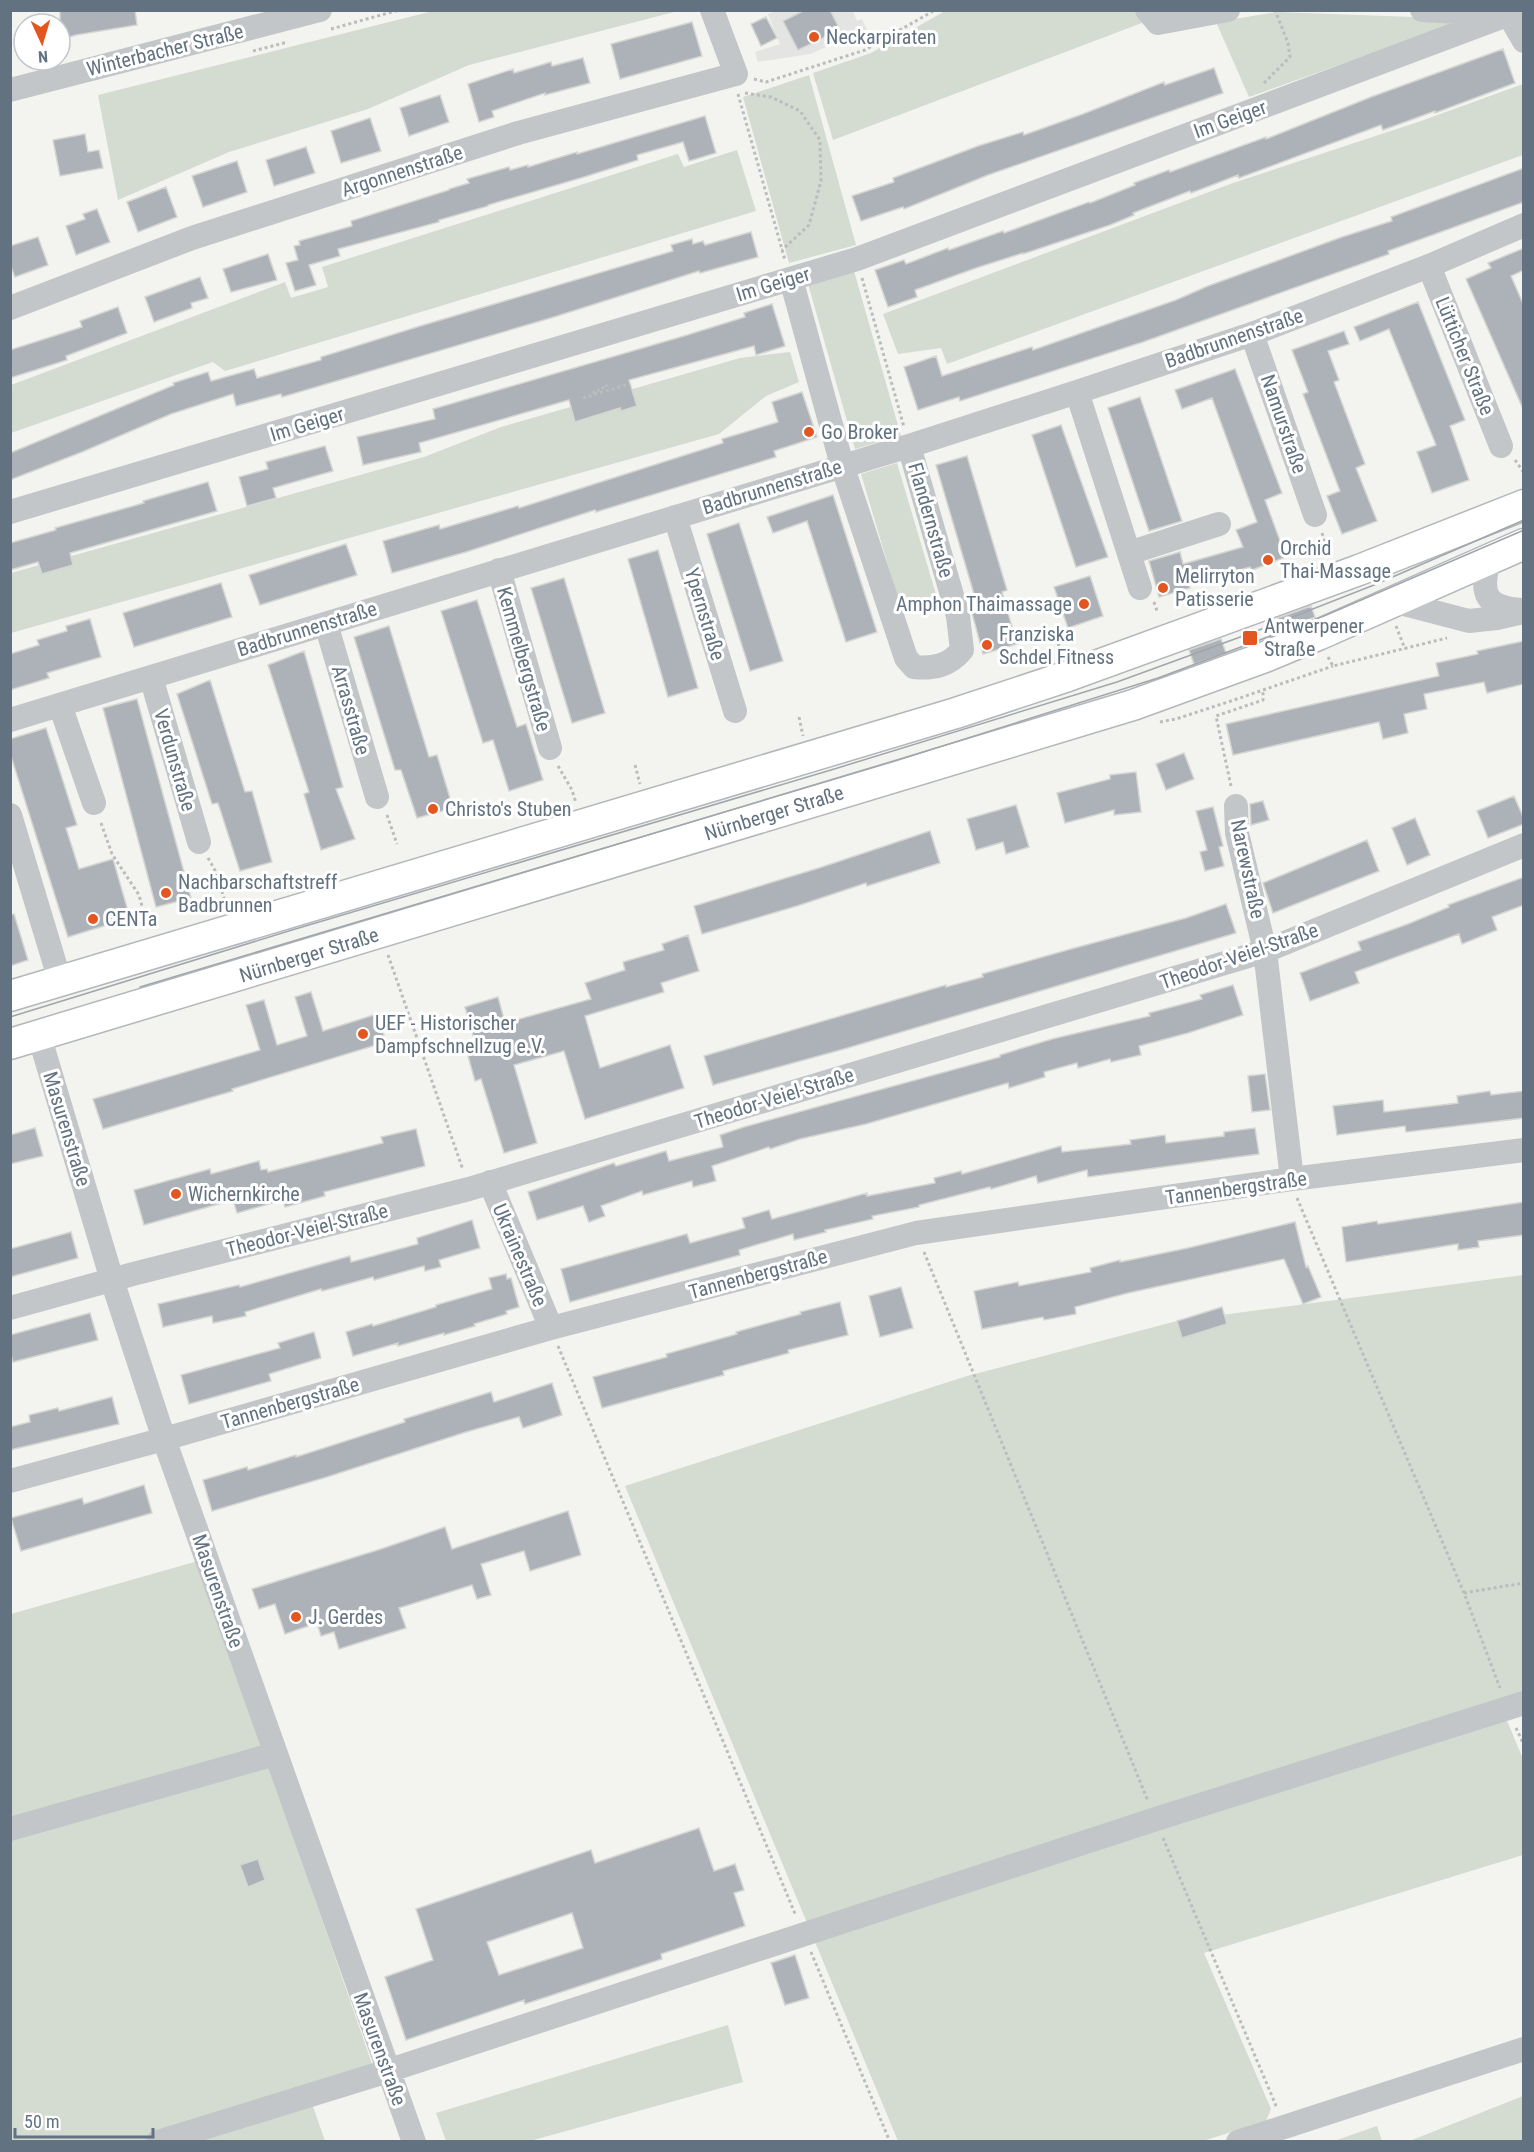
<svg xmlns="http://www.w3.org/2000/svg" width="1534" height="2152" viewBox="0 0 1534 2152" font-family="'Roboto Condensed',sans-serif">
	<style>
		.built { fill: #e4e5e3 }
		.green { fill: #d4dbd0 }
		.building { fill: #acb2b8; stroke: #d5d5d2; stroke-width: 1.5; fill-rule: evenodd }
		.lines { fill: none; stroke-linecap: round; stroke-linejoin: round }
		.major-casing { stroke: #b3b7bb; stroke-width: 33 }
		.path { stroke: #babcbe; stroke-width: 3; stroke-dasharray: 3 3; stroke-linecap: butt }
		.minor { stroke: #c3c6c9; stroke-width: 24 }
		.major { stroke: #fff; stroke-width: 30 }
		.tram { stroke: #a1a6ac; stroke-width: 1.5 }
		.poi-dot { fill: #e3561f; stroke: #fff; stroke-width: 2 }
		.labels { text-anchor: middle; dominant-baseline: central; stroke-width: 6; stroke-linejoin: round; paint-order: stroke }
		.poi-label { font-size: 20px; fill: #627281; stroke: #fff; text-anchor: start }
		.street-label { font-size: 20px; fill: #627281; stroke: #fff }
	</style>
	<rect width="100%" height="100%" fill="#f3f4ef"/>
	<path class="built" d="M777,11H853L857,21L862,19L867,30L810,54L758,62L755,52L780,44L768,14Z"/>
	<path class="green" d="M437,10L678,11L469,65L368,109L229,152L118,200L98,95Z
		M945,11H1138L1147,21L833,140L813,73L871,53Z
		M1277,12L1468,19L1249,97L1216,22Z
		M809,75L856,245L789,263L743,97Z
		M1523,84V155L947,364L941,348L898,354L883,314L1233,183L1421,121Z
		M737,150L756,211L225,371L213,362L11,433V385L285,282L291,298L328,287L322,267L678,154L684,167Z
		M854,271L901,436L855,449L808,284Z
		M790,352L799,382L766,396L719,434L11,633V573L424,457L501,427L740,358Z
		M897,463L938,601L902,612L861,474Z
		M1523,1275L1524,1709L1505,1716L1523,1759V1855L1204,1953L1271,2109L1266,2121L1203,2141H898L625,1486L967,1376L1177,1321Z
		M198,1561L372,2064L307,2089L325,2141L11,2142V1614Z
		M728,2025L743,2082L530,2141H446L436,2113Z
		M1523,2096V2141H1413L1412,2140Z
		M1377,2126L1382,2141H1334Z"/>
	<path class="building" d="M60,10H135L137,25L76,35L60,40Z
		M805,10H830L840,30L798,50L783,21Z
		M766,17L777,38L761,46L751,24Z
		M692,22L702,56L620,79L611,44Z
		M1503,49L1515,83L1435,113V111L1383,130L1381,125L1239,178L1238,175L1191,193L1190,191L1133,213L1134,215L1110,225L1023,254V253L976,268L915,290L917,297L888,307L875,270L904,260L906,264L948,248L949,250L1003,231L1004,233L1089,202L1090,203L1135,185L1134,183L1169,170L1170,172L1266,137V139L1371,97Z
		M583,58L590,83L545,95V93L492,111L494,117L479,122L468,84L513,69L514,73L551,62L552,66Z
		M1214,68L1223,93L988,175L904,209L903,207L861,221L852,196L894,182L893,178L978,146L1023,132L1024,135L1083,114L1164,82L1165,85Z
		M440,95L449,122L409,136L400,108Z
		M705,116L716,153L689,161L683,142L637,155L638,160L584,177L488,205V206L439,220V222L338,249L340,256L309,265L316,285L295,291L286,263L298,260L294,246L300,245L299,241L352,226L351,221L449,190V189L469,183L467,179L509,167L510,170L528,165V167L577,152V154Z
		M370,118L381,151L341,163L331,131Z
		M85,134L88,152L99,150L103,168L60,176L53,140Z
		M306,147L315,173L274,186L266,160Z
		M237,161L247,192L203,207L192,176Z
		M1524,168V202L1388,251L1389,254L1143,342L960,401L959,397L918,410L904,367L936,356L942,376L1032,347L1033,350L1176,300L1208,286L1342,237L1392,221L1391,217Z
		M166,187L177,217L138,232L127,202Z
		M97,209L110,242L76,255L66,226L85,219L83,214Z
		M751,232L758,257L700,273L699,271L554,317L282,397L281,394L236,406L233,394L171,414L82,452L10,480V453L174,385L173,383L208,372L211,381L254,369L257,378L321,360V357L417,327L673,251L671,245L692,239L693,244L703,241L705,245Z
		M38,237L48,265L15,277L10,264V246Z
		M1524,248V270L1511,276L1524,306V411L1466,279L1491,268L1488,263Z
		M268,254L277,280L231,292L223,269Z
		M200,277L208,298L191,303L192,308L154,322L145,297Z
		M1418,302L1465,420L1450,426L1469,480L1432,493L1417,452L1436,445L1389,329L1360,341L1354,327Z
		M772,304L785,346L756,355L754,346L629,380L637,406L621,411L620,408L575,422L569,400L419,443L421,452L363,465L357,437L435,419L433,409L684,336L745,317L744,313Z
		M118,307L127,333L66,356L67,360L10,378V350L82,327L80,321Z
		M1344,331L1349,344L1328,351L1339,380L1334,382L1365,464L1356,468L1377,521L1342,534L1327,496L1340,491L1303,394L1308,392L1292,350Z
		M1235,369L1282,493L1265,500L1286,557L1252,570L1250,567L1189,584L1190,588L1159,597L1149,561L1180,552L1183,564L1243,547L1236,530L1257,522L1212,398L1182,409L1175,390Z
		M802,392L817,437L774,451L776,457L596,512L595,510L466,552L392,573L383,541L439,525L440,529L518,506L519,508L723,443L722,439L778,422L772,402Z
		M1140,397L1182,521L1149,531L1108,408Z
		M1061,425L1108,557L1076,567L1032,435Z
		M325,446L333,471L273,488L276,498L247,506L239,477L268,469L266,462Z
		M967,456L1007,590L1002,592L1017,644L983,654L972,613L979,611L936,465Z
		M208,482L217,511L70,553L73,565L42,574L38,562L10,570V543L56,530L55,528L144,503L143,501Z
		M833,495L877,632L846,642L807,521L773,533L767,517Z
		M739,523L783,661L750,671L707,534Z
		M346,544L357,575L260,605L249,575Z
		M658,550L698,688L668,697L628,559Z
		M1090,576L1103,616L1068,628L1054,587Z
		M564,578L605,713L572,723L531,588Z
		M221,583L232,617L134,647L123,613Z
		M477,600L517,727L526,724L543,780L509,791L493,740L483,743L441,611Z
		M1311,606L1315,617L1283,631L1278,618Z
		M90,619L101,657L47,673L49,678L10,690V654L39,645L37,640L67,631L66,626Z
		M389,626L429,757L437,755L453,808L417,818L401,770H395L354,637Z
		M1221,639L1226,653L1194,664L1189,650Z
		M1524,641V684L1487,693L1484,682L1424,694L1427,709L1404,714L1408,733L1383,739L1379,722L1233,755L1226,724L1439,676L1436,663L1478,654L1477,651Z
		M304,651L343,787L336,789L355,839L321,850L304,794L309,792L268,665Z
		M210,680L245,792L252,791L272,862L240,871L218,803L212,804L177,694Z
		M137,699L191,898L156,907L103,708Z
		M46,728L77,825L66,828L79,869L113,859L130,918L68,937L10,753V739Z
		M1184,753L1194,779L1166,790L1156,764Z
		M1136,772L1141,812L1114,815V810L1065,823L1057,793L1110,779V775Z
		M1514,796L1524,819V824L1488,838L1477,811Z
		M1263,801L1269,820L1251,825L1250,804Z
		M1016,805L1029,847L1006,854L1003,842L976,850L967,819Z
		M1213,807L1223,846L1219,847L1224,866L1205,871L1200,852L1207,850L1196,811Z
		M1415,818L1430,855L1407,865L1392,828Z
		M930,831L940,863L867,886L866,883L797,906L702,934L694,906L819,868Z
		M1367,840L1379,871L1273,913L1263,883Z
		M1524,877V905L1492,917L1497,930L1462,944L1459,934L1355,972L1359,983L1310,1001L1300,973L1361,950L1358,942L1408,924L1449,907L1448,905Z
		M1226,904L1236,933L844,1049L713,1085L704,1056L946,985V987L983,977L982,974L1071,949L1186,918Z
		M14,914L28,960L10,966V915Z
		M688,935L699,971L661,983L664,992L585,1016L600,1068L670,1045L684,1088L585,1119L564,1051L514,1065L537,1143L504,1153L481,1079L475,1081L468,1056L478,1053L465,1007L498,997L505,1023L591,999L585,983L625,970L623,962L664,950L662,944Z
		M1233,985L1243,1015L1188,1033L1139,1046L1141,1055L1111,1062L1110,1059L1078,1068L1077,1063L1044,1072L1045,1077L1009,1088L1008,1083L866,1124L800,1139L770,1149L769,1147L712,1166L716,1181L693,1187L692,1181L643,1195L642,1191L601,1206L605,1216L589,1222L583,1206L537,1220L528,1192L614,1163L616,1166L666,1151L669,1161L723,1147L720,1135L744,1127L1000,1057V1055L1052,1039L1150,1016L1149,1013L1202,999L1200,995Z
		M311,992L323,1031L377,1014L386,1042L232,1089L233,1091L103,1129L93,1099L260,1050L246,1005L264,1000L277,1045L307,1036L295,997Z
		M1265,1074L1270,1110L1252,1112L1248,1076Z
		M1490,1091L1491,1095L1524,1091V1118L1406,1132L1405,1126L1337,1135L1333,1106L1383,1100L1384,1112L1458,1103L1457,1096Z
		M35,1128L43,1156L10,1164V1135Z
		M1255,1128L1259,1154L1088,1177L1087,1170L1038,1183L1036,1176L991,1189L990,1187L919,1205V1207L872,1216L873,1219L825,1230L826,1232L794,1240L793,1234L739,1250L740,1255L570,1302L561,1269L687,1234L690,1243L745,1228L742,1218L769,1210L772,1219L867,1193V1196L935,1183L934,1178L961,1171L962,1174L1061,1146L1062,1152L1131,1144L1130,1140L1165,1135L1166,1143L1224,1136V1132Z
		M416,1129L425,1166L324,1192L325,1196L285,1207L283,1200L237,1213L233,1200L144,1225L134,1190L210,1169L211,1174L259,1161L261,1170L267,1169L268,1172L383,1143L381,1137Z
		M1524,1202V1235L1478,1241L1479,1247L1458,1250V1244L1346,1262L1342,1227L1377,1221L1378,1224Z
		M472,1220L480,1248L439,1260L441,1267L425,1271L424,1266L374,1280L373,1277L322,1291L321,1289L245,1312L246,1316L213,1323L212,1316L163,1327L158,1304L239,1285L240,1287L350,1256L351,1262L418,1244L417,1238Z
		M1295,1222L1306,1267L1308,1266L1321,1297L1303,1304L1284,1259L1128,1293L1075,1307L1076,1314L1044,1320L1043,1317L982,1329L974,1291L1018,1282L1019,1286L1091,1272L1090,1268L1120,1260V1262L1188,1248Z
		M71,1232L78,1258L10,1277V1249Z
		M506,1274L507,1279L511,1278L519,1307L506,1311L507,1314L474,1324L475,1326L444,1335V1333L398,1346V1343L353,1356L346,1332L372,1324L373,1326L436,1307V1305L492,1289L489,1278Z
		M901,1287L913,1328L880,1337L869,1296Z
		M840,1302L848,1335L788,1350L789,1353L723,1371L724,1375L602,1408L593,1377L667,1357L666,1354L737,1334L736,1332L801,1314L800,1312Z
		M1222,1307L1227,1324L1182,1338L1177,1321Z
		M90,1313L98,1340L13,1362L10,1351V1335Z
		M314,1332L321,1358L269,1374L271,1381L189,1404L181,1375L280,1348L278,1343Z
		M552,1383L562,1415L523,1428L519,1417L466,1432L327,1477L212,1511L203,1480L247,1467L248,1470L296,1455V1457L405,1422L404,1419L491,1392L494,1402Z
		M112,1397L119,1424L10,1450V1427L30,1422L29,1415L58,1408L59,1411Z
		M144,1485L152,1513L21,1551L11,1518L82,1498L84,1504Z
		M568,1511L581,1555L530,1571L524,1551L481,1564L491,1595L477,1599L472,1585L399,1608L406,1628L339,1649L334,1632L321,1636L317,1623L285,1634L275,1604L259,1609L252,1589L381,1549L445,1527L452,1549Z
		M699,1828L714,1871L735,1864L744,1890L734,1893L745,1926L661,1954L662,1959L525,2004L524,2000L406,2040L385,1977L433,1960L416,1909L591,1850L595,1863ZM572,1913L583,1948L499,1975L487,1942Z
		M258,1859L265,1880L248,1887L240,1865Z
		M795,1955L809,1998L785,2005L771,1963Z"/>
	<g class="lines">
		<defs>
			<path id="major" d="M10,996L956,713L1068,676L1359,570L1524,505
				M10,1044L1133,705L1265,657L1318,635L1524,544"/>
		</defs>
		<use href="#major" class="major-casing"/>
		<path class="path" d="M331,29L399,10
			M253,51L288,42
			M754,79L766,82L865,50L935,10
			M1264,83L1290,57L1288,43L1275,10
			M745,93L771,97L800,111L820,140L821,181L809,225L782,250
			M738,94L785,260
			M862,278L904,427
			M606,384L608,390
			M594,394V391L603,389L602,385
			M583,398L626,385
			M1515,460L1524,473
			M1322,533L1328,552
			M1154,602L1157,611
			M1396,626L1405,649
			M1058,643L1061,653
			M1328,657L1333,666L1447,638
			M799,717L803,736
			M1160,722L1176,719L1231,701L1333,666
			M635,765L640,784
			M558,766L572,790L576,803
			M1231,786L1216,716L1263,700V690
			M387,815L397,844
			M101,823L112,854L139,895L146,921
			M208,858L216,872L227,908
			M388,955L463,1170
			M1297,1198L1464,1593L1500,1688
			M924,1252L1148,1801
			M558,1346L796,1916
			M1464,1593L1524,1583
			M1516,1728L1524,1745
			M1163,1838L1277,2108
			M811,1952L890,2142"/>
		<path class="minor" d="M1147,10L1158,23L1228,10
			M1422,10L1498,14
			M1509,15L1524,41
			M10,90L320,10
			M1429,266L1501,446
			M791,279L842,465L906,658L914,667C933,669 949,666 962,650L958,616L909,446
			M10,308L192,238L518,133L736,74L712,10
			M1252,334L1315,515
			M1077,392L1140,588
			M10,512L857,259L1520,10
			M675,517L735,711
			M1129,553L1219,524
			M1489,560C1480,594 1485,607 1521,610
			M499,570L550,748
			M1396,602L1469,621L1497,618L1524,612
			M326,624L377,797
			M151,677L199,842
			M60,705L94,803
			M10,720L909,446L1077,392L1252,334L1429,266L1524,225
			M1236,806L1237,833L1265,951L1292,1179
			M10,815L60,981
			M39,1035L112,1280L164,1439L414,2142
			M490,1182L551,1328
			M10,1308L133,1274L469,1189L1265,951L1524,845
			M10,1481L164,1439L551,1328L916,1233L1292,1179L1524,1150
			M10,1829L275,1754
			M158,2142L375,2075L1156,1819L1524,1703
			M1238,2142L1524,2049"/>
		<use href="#major" class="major"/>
		<path class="tram" d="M140,987L895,761L1158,678L1324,616L1524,530
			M10,1017L292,930L831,770L1117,682L1254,632L1374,585L1524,520"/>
	</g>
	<g class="poi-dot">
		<circle cx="814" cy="37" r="6"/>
		<circle cx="809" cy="432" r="6"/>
		<circle cx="1268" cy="560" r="6"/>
		<circle cx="1163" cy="588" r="6"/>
		<circle cx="1084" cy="604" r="6"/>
		<rect x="1242" y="630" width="16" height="16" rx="3"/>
		<circle cx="987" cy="645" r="6"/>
		<circle cx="433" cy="809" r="6"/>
		<circle cx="166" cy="893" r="6"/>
		<circle cx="93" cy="919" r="6"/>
		<circle cx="363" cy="1034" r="6"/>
		<circle cx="176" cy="1194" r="6"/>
		<circle cx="296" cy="1617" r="6"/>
	</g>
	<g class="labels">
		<g class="poi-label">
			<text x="826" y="37">Neckarpiraten</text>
			<text x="821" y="432">Go Broker</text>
			<text x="1280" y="548">Orchid<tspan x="1280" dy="23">Thai-Massage</tspan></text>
			<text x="1175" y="576">Melirryton<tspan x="1175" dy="23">Patisserie</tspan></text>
			<text x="1072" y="604" text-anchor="end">Amphon Thaimassage</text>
			<text x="1264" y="626">Antwerpener<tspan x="1264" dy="23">Straße</tspan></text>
			<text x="999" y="634">Franziska<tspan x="999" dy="23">Schdel Fitness</tspan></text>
			<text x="445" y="809">Christo's Stuben</text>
			<text x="178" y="882">Nachbarschaftstreff<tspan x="178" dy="23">Badbrunnen</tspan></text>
			<text x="105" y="919">CENTa</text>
			<text x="375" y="1023">UEF - Historischer<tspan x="375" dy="23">Dampfschnellzug e.V.</tspan></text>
			<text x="188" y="1194">Wichernkirche</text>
			<text x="308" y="1617">J. Gerdes</text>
		</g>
		<g class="street-label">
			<text transform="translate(165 50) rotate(-14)">Winterbacher Straße</text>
			<text transform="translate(1230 119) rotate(-20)">Im Geiger</text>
			<text transform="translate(402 171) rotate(-18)">Argonnenstraße</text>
			<text transform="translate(773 284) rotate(-17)">Im Geiger</text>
			<text transform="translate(1234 338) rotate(-19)">Badbrunnenstraße</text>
			<text transform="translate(1465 356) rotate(68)">Lütticher Straße</text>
			<text transform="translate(307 424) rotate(-17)">Im Geiger</text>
			<text transform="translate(1284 424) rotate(71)">Namurstraße</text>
			<text transform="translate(772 487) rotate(-17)">Badbrunnenstraße</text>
			<text transform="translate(931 520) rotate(74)">Flandernstraße</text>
			<text transform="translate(705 614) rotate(73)">Ypernstraße</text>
			<text transform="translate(307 629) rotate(-17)">Badbrunnenstraße</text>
			<text transform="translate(524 659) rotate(74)">Kemmelbergstraße</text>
			<text transform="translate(351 710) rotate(74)">Arrasstraße</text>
			<text transform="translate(175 760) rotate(74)">Verdunstraße</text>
			<text transform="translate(774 813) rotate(-17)">Nürnberger Straße</text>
			<text transform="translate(1248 869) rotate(78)">Narewstraße</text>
			<text transform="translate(309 955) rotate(-17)">Nürnberger Straße</text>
			<text transform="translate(1239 956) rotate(-19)">Theodor-Veiel-Straße</text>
			<text transform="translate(774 1098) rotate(-17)">Theodor-Veiel-Straße</text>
			<text transform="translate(67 1129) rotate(73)">Masurenstraße</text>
			<text transform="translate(1236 1188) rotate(-8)">Tannenbergstraße</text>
			<text transform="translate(307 1230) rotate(-14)">Theodor-Veiel-Straße</text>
			<text transform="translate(520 1255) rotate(67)">Ukrainestraße</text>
			<text transform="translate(758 1274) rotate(-15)">Tannenbergstraße</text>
			<text transform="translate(290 1403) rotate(-16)">Tannenbergstraße</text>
			<text transform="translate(218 1591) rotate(71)">Masurenstraße</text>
			<text transform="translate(380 2049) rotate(70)">Masurenstraße</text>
		</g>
	</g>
	<rect width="1534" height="2152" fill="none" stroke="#627281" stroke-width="24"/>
	<g transform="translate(42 42) rotate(176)"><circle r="28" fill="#ffffff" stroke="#c0c7cd" stroke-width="1.5"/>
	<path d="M0-4.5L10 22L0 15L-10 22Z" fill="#e3561f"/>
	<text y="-9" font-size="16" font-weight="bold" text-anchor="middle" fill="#627281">N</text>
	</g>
	<path d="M15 2128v9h138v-9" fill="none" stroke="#627281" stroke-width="3"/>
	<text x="24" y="2128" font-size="18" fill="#627281" stroke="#ffffff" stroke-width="4.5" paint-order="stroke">50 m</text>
</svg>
